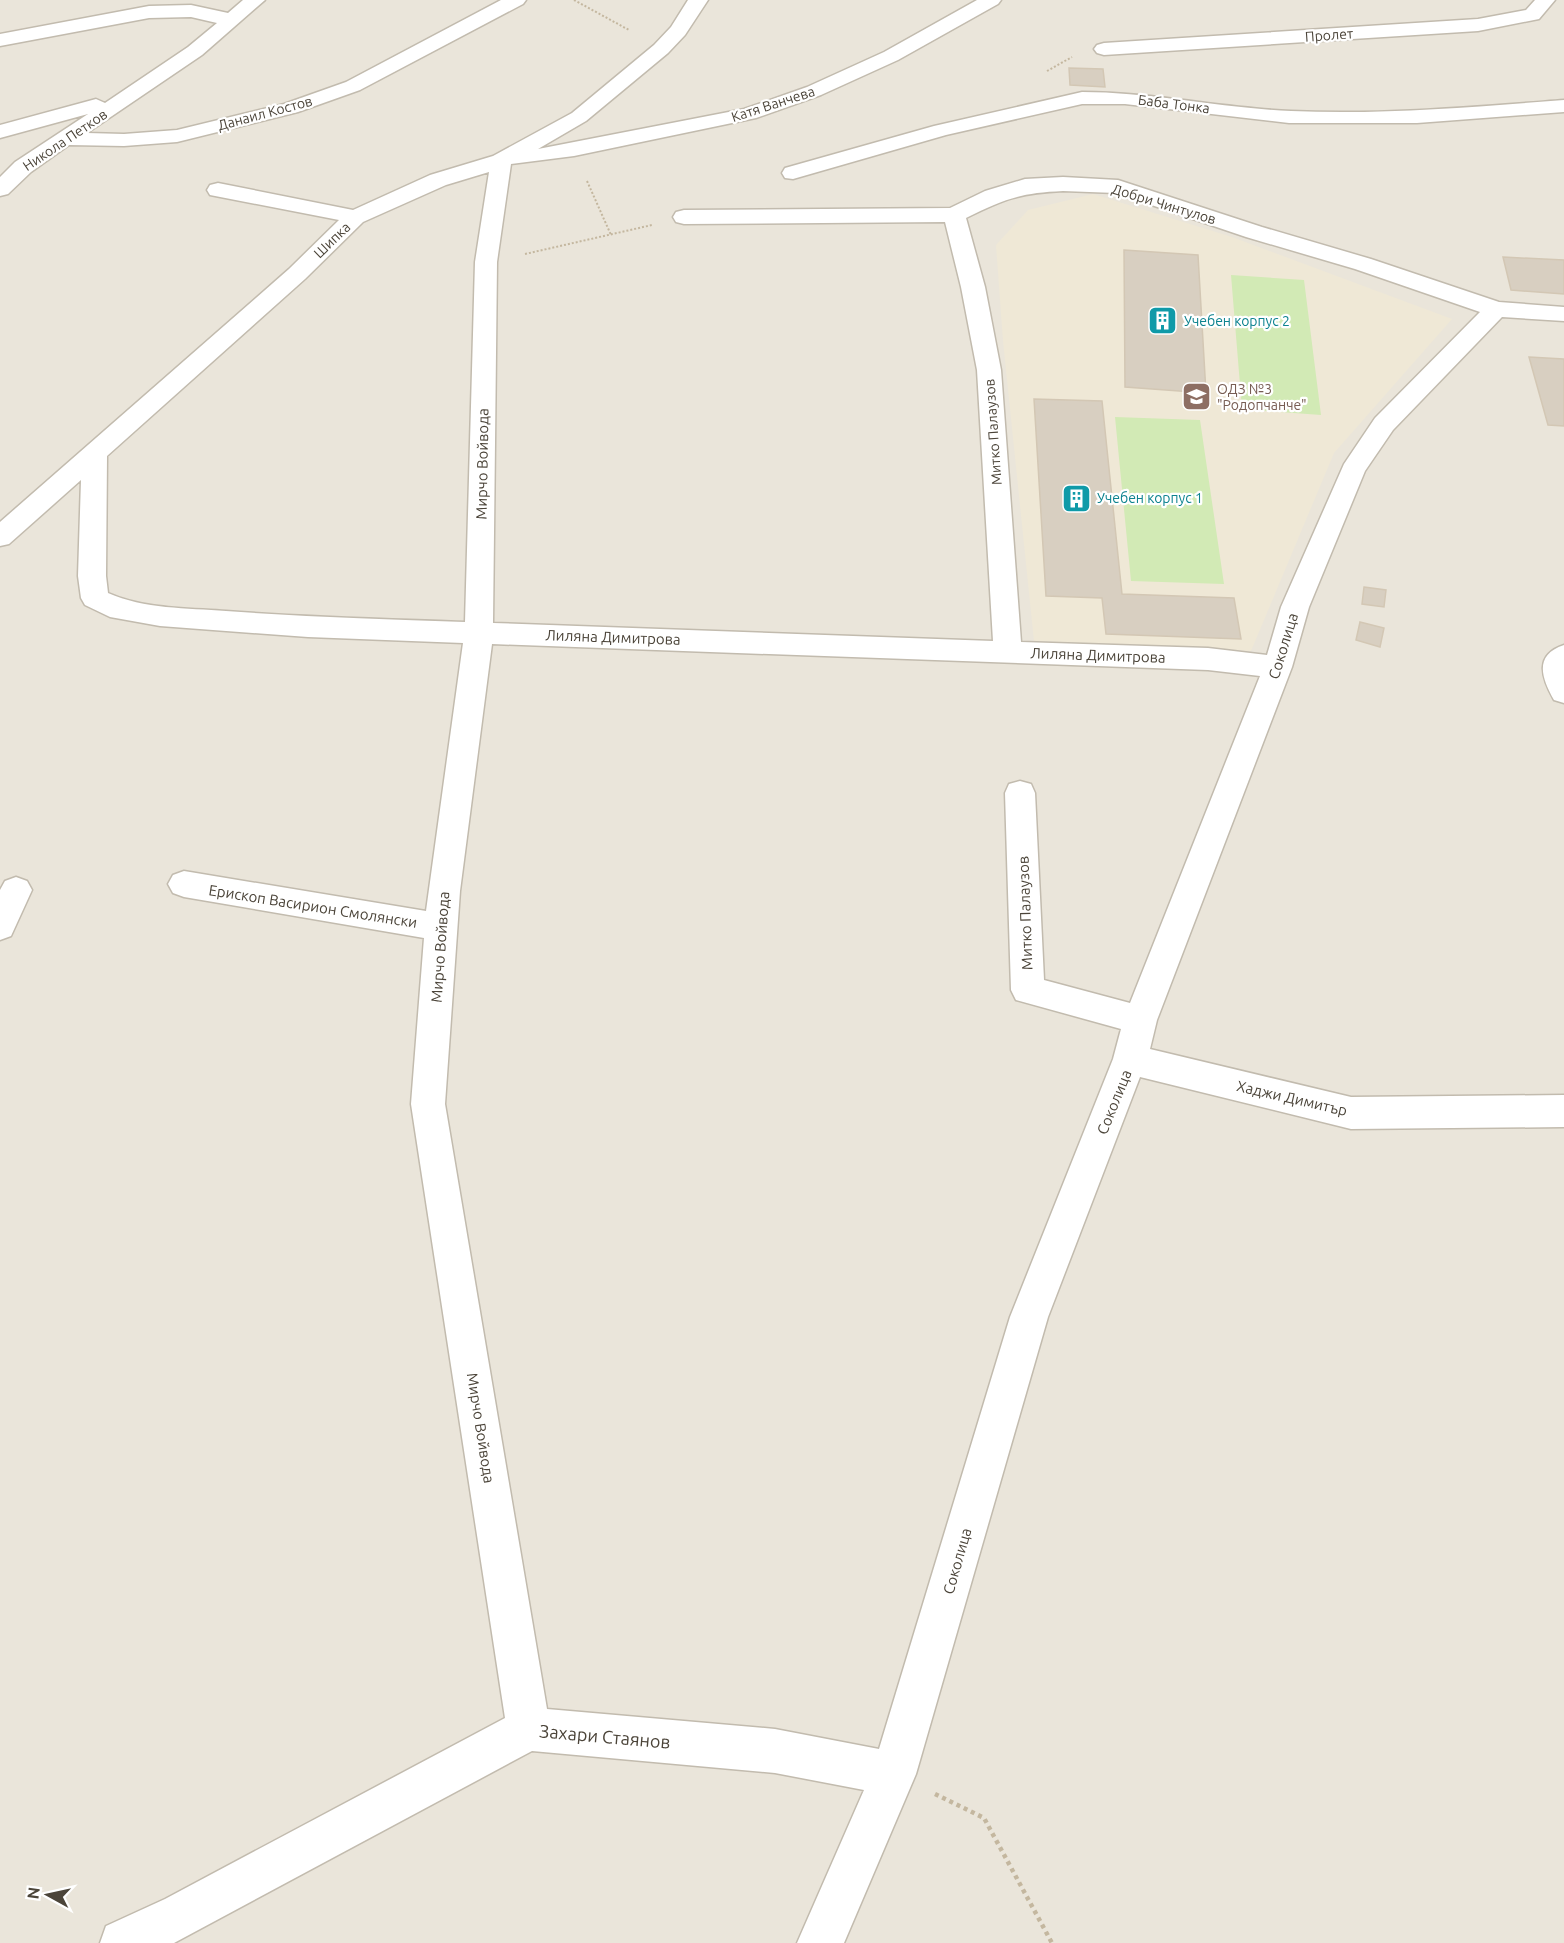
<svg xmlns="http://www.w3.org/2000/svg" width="1564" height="1943" viewBox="0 0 1564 1943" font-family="Ubuntu,sans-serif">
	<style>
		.residential { fill: #eae5da }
		.education { fill: #efe8d6 }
		.green { fill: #d2eab5 }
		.building { fill: #d8cfc1; stroke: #d3c7b4; stroke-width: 1.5 }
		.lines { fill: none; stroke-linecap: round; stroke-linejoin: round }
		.street-casing { stroke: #c2bbae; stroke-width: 3 }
		.path-far1 { stroke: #c4b79f; stroke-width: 2; stroke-dasharray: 2 2; stroke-linecap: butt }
		.path { stroke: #c4b79f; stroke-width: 4.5; stroke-dasharray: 4 4; stroke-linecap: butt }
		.street { fill: #fff; fill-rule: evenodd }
		.labels { text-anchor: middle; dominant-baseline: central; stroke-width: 4.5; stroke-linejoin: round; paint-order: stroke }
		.far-street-label { font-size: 14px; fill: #4b4439; stroke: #fff }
		.far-culture-label { font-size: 14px; fill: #0d838f; stroke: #fff; text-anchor: start }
		.far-education-label { font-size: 14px; fill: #785e54; stroke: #fff; text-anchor: start }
		.street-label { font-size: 15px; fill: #4b4439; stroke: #fff }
		.near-street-label { font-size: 18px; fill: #4b4439; stroke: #fff }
	</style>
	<rect width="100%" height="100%" fill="#f6f3ec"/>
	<path class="residential" d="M0,0H1564V1943H0Z"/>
	<path class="education" d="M1093,194L1232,237L1452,319L1334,453L1251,651L1034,641L1003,341L996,245L1028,210Z"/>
	<path class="green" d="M1231,275L1304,280L1321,415L1242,409Z
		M1115,417L1200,420L1224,584L1131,581Z"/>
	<path class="building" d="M1069,68L1103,69L1105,87L1070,85Z
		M1124,250L1198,255L1206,393L1125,387Z
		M1503,257L1564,260V294L1511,290Z
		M1529,357L1564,359V426L1548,425Z
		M1034,399L1102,401L1122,594L1234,598L1241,639L1106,634L1102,598L1046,596Z
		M1364,587L1386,590L1384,607L1362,604Z
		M1360,622L1384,628L1380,647L1356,640Z"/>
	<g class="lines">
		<defs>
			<path id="street" d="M243,0H265L202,55L87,133L124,134L177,130L284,104L346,82L501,0H526L523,4L360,90L298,112L177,142L124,146L69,145L31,172L8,194L0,196V177L15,162L88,114L0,138V125L96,99L105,103L188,47L217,23L191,17L149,18L0,46V34L149,6L191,5L228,13Z
				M688,0H708L685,35L668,53L586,121L538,149L744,109L807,87L884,52L977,0H1001L998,4L898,60L821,95L756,118L574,156L511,164L497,262L493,623L993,641L977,370L961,287L945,222L684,224L676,222L673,217L676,212L684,210L950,208L985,191L1025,179L1063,177L1118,180L1262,227L1371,259L1499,302L1564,307V321L1502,317L1393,430L1365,471L1309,607L1292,667L1157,1020L1150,1049L1351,1097L1564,1095V1127L1351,1129L1140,1077L1048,1317L916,1774L844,1943H797L864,1790L775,1773L532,1751L174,1943H100L106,1926L165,1899L505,1718L411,1104L424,938L184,897L173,893L168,884L173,875L184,871L426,911L463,643L308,637L160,626L110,617L85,605L81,598L78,576L81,480L9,544L0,546V522L289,269L339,220L210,195L207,190L210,185L218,183L353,210L430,175L493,156L572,113L654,45L671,27ZM489,172L475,262L465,622C385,619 305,617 226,611C187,608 144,609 108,593L106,576L107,456L305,279L363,222L446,185ZM1063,191L1116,193L1246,237L1355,269L1480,312L1375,418L1344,464L1281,607L1267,655L1208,648L1021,642L1001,370L985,287L966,218C1004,199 1020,193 1063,191ZM492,644L1208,670L1260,676L1130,1003L1044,980L1035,793L1031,784L1020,781L1009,784L1005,793L1011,990L1016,1000L1121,1029L1113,1059L1010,1317L879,1749L775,1729L547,1709L445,1104L460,891Z
				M1535,0H1555L1539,19L1478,31L1104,55L1097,53L1094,49L1097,45L1104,43L1478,19L1526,10Z
				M1082,92C1152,92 1221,108 1291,111C1382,115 1473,107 1564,100V112L1417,123H1289L1125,104H1082L946,135L793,179L785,178L782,173L785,168L934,126Z
				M1564,645V703L1554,700C1541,677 1534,655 1564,645Z
				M16,877L27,881L32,890L11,936L0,940V890L5,881Z"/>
		</defs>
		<use href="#street" class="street-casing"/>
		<path class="path-far1" d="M574,0L629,30
			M1047,71L1072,57
			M587,181L611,235
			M525,254L652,225"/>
		<path class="path" d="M935,1794L984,1818L1052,1943"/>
		<use href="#street" class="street"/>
	</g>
	<defs>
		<symbol id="building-square" viewBox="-11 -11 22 22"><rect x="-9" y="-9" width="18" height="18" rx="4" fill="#0f9aa8" stroke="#fff"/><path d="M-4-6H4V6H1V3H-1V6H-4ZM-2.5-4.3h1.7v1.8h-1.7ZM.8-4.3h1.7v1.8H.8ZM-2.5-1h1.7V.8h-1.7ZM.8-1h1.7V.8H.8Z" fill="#fff"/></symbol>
		<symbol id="school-square" viewBox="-11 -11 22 22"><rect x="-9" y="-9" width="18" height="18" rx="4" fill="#8d6e63" stroke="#fff"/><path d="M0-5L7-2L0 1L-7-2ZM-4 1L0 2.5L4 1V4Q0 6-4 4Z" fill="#fff"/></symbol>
	</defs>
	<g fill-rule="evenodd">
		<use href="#building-square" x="1146" y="304" width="33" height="33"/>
		<use href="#school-square" x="1180" y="380" width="33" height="33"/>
		<use href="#building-square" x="1060" y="482" width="33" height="33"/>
	</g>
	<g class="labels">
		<g class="far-street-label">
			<text transform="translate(1329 35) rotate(-4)">Пролет</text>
			<text transform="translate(773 104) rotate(-18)">Катя Ванчева</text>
			<text transform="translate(1174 104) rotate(7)">Баба Тонка</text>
			<text transform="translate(265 113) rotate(-15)">Данаил Костов</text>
			<text transform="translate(65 140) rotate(-34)">Никола Петков</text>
			<text transform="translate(1164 204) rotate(17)">Добри Чинтулов</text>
			<text transform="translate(332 240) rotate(-44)">Шипка</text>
			<text transform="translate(993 432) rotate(-94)">Митко Палаузов</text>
		</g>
		<g class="far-culture-label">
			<text x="1184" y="321">Учебен корпус 2</text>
			<text x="1097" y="498">Учебен корпус 1</text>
		</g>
		<g class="far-education-label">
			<text x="1217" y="389">ОДЗ №3<tspan x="1217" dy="16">"Родопчанче"</tspan></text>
		</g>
		<g class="street-label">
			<text transform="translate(482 464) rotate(-89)">Мирчо Войвода</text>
			<text transform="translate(613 637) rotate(2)">Лиляна Димитрова</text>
			<text transform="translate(1283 646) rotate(-73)">Соколица</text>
			<text transform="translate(1098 655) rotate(2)">Лиляна Димитрова</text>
			<text transform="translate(313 906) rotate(9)">Ерископ Васирион Смолянски</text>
			<text transform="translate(1025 913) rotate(-92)">Митко Палаузов</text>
			<text transform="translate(440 947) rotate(-86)">Мирчо Войвода</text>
			<text transform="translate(1292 1098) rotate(13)">Хаджи Димитър</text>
			<text transform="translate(1114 1102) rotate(-68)">Соколица</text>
			<text transform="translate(481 1428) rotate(81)">Мирчо Войвода</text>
			<text transform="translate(957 1561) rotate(-74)">Соколица</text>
		</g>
		<g class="near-street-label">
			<text transform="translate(605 1736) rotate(5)">Захари Стаянов</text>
		</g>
	</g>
	<g transform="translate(48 1895) rotate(278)" stroke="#ffffff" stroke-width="4.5" paint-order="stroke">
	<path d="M0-4.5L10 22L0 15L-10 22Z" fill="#4b4439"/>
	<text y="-9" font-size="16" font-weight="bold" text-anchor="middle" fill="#4b4439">N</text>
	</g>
</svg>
